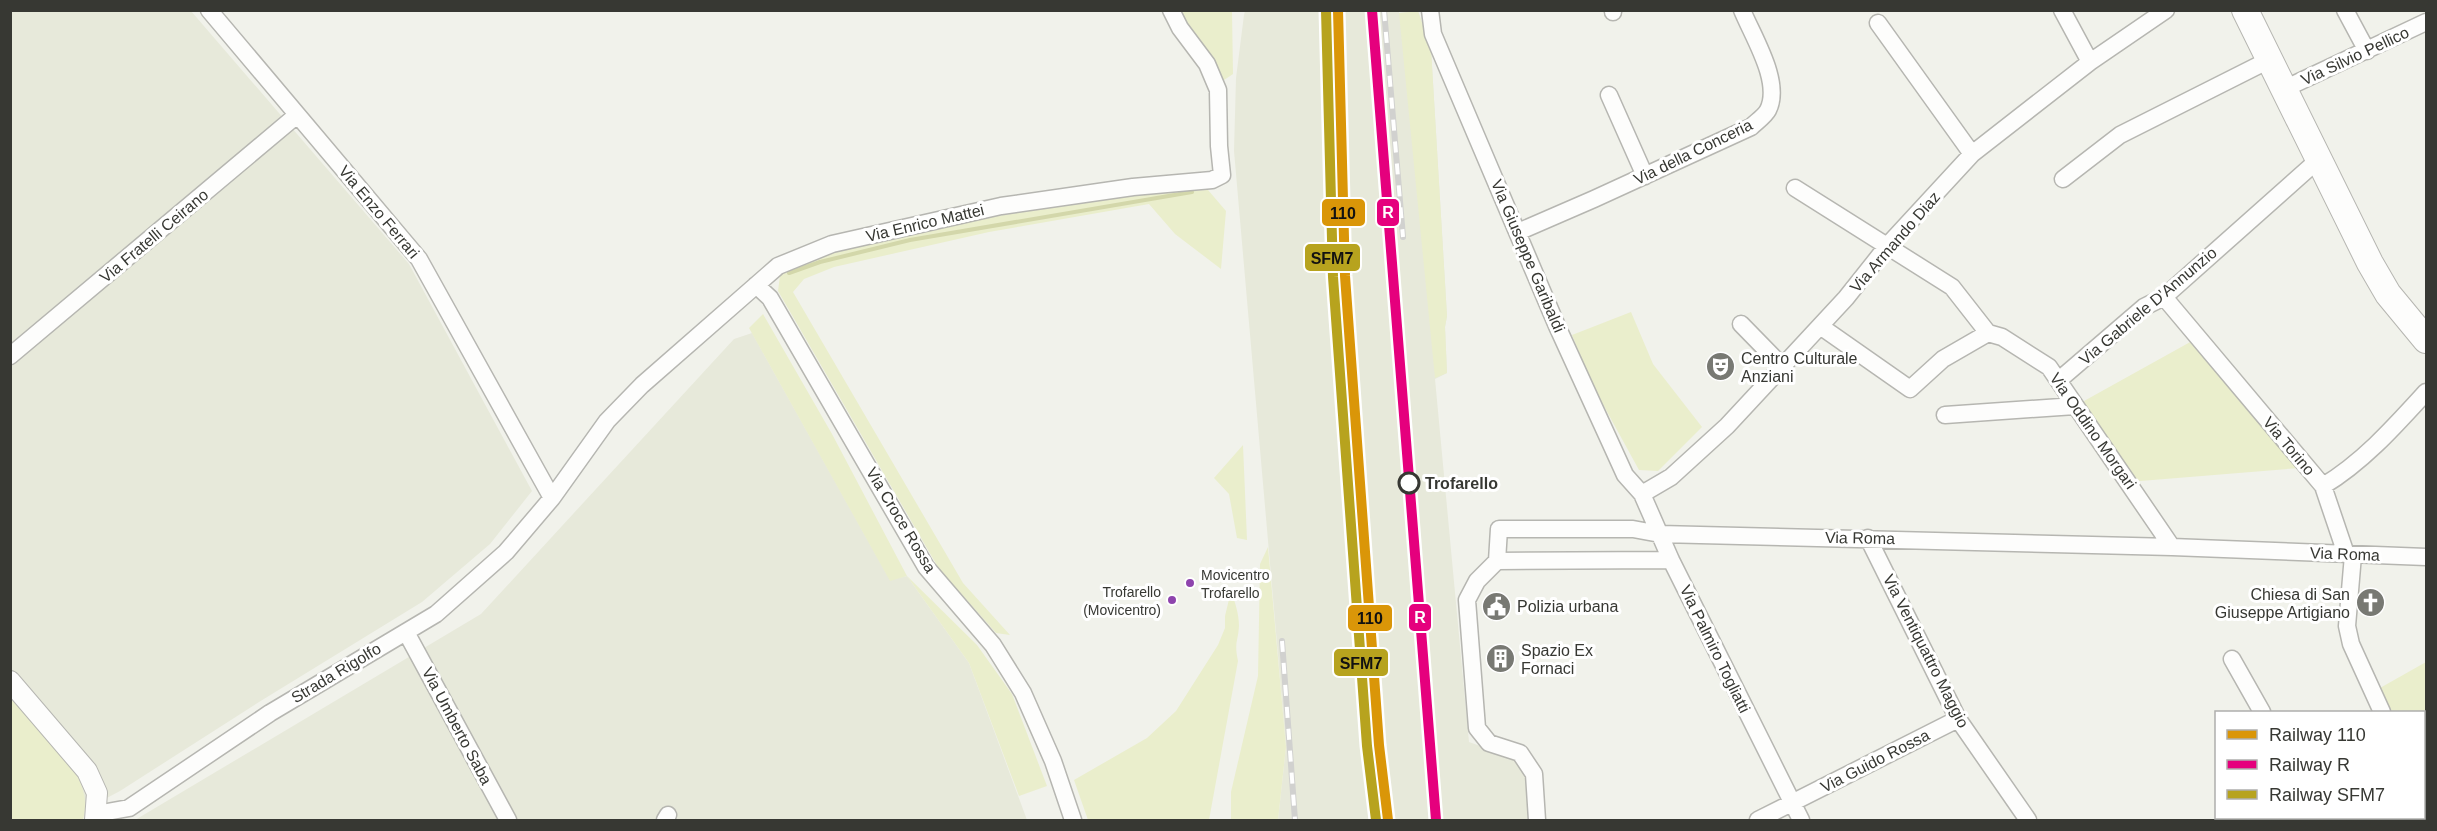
<svg xmlns="http://www.w3.org/2000/svg" width="2437" height="831" viewBox="0 0 2437 831" font-family="Helvetica,sans-serif">
	<style>
		.built { fill: #e7e9da }
		.green { fill: #eaeecc }
		.lines { fill: none; stroke-linecap: round; stroke-linejoin: round }
		.stream { stroke: #d3d7aa; stroke-width: 4 }
		.minor-casing { stroke: #b6b6b1; stroke-width: 19 }
		.tertiary-casing { stroke: #b6b6b1; stroke-width: 22 }
		.primary-casing { stroke: #b6b6b1; stroke-width: 28 }
		.minor { stroke: #fdfdfc; stroke-width: 16 }
		.tertiary { stroke: #fdfdfc; stroke-width: 20 }
		.primary { stroke: #fdfdfc; stroke-width: 26 }
		.rail-casing { stroke: #d1d1cf; stroke-width: 6 }
		.rail { stroke: #fff; stroke-width: 4; stroke-dasharray: 11; stroke-linecap: butt }
		.rail-1-casing { stroke: #fff; stroke-width: 15 }
		.rail-2-casing { stroke: #fff; stroke-width: 15 }
		.rail-3-casing { stroke: #fff; stroke-width: 15 }
		.rail-1 { stroke: #da9608; stroke-width: 10 }
		.rail-2 { stroke: #e5007d; stroke-width: 10 }
		.rail-3 { stroke: #b7a31e; stroke-width: 10 }
		.stop-dot { fill: #fff; stroke: #373833; stroke-width: 3 }
		.bus-dot { fill: #8e44ad; stroke: #fff; stroke-width: 2 }
		.labels { text-anchor: middle; dominant-baseline: central; stroke-width: 6; stroke-linejoin: round; paint-order: stroke }
		.bus-label { font-size: 14px; fill: #373833; stroke: #fff; text-anchor: start }
		.street-label { font-size: 16px; fill: #373833; stroke: #fff }
		.poi-label { font-size: 16px; fill: #373833; stroke: #fff; text-anchor: start }
		.stop-label { font-size: 16px; font-weight: bold; fill: #373833; stroke: #fff; text-anchor: start }
		.line-badge { stroke: #fff; stroke-width: 2 }
		.badge-label { font-size: 16px; text-anchor: middle; font-weight: bold; fill: #fff }
		.pale-badge-label { font-size: 16px; text-anchor: middle; font-weight: bold; fill: #111 }
	</style>
	<rect width="100%" height="100%" fill="#f1f2eb"/>
	<path class="built" d="M1399,10V13L1418,11L1431,49L1447,316L1445,327L1447,373L1435,379L1469,742L1519,760L1526,768L1533,820H1278L1286,747L1234,151L1236,78L1244,15L1245,11Z
		M10,11H191L409,264L532,491L490,544L422,602L259,702L120,791L65,820H11Z
		M752,333L890,580L907,576L969,663L1027,820H135L481,614L734,339Z"/>
	<path class="green" d="M1180,11H1232L1233,74L1224,80L1189,36Z
		M1418,11L1431,49L1447,316L1445,327L1447,373L1435,378L1399,13Z
		M1208,190L1226,211L1221,269L1175,234L1149,204L989,232L834,267L804,279L793,292L963,583L1010,635L996,633L939,569L778,291L781,268L827,250L997,216L1141,193Z
		M1631,312L1653,364L1702,427L1658,471L1639,470L1594,388L1572,335Z
		M763,314L832,434L907,576L977,645L1012,694L1047,786L1019,796L969,663L907,576L890,581L749,328Z
		M2192,341L2299,468L2128,482L2075,406Z
		M1243,445L1247,540L1237,538L1229,494L1214,478Z
		M1268,547L1286,747L1278,820H1231V792L1258,676L1260,564Z
		M1231,591C1235,602 1239,614 1239,626C1238,642 1234,642 1238,661L1209,820H1088L1074,780L1147,738L1176,711L1218,645L1225,628V616Z
		M2426,662V773L2424,775V712H2392L2380,688Z
		M10,696L77,776C85,790 87,805 83,820H11Z"/>
	<g class="lines">
		<path class="stream" d="M789,273L820,262L910,240L1192,192"/>
		<defs>
			<path id="minor" d="M209,10L419,259L552,498
				M1430,10L1433,34L1557,326L1610,442L1625,475L1642,494L1671,560L1801,820
				M1613,10V12
				M2062,10L2090,62
				M2345,10L2367,51
				M1878,23L1972,154
				M2284,89L2426,22
				M1609,95L1645,176
				M2063,179L2120,135L2269,60
				M1795,188L1952,287L1988,333L2002,337L2049,367L2172,547
				M1518,232L1594,199L1751,127C1756,122 1765,116 1768,110C1782,82 1753,37 1742,10
				M756,285L770,298L926,567L993,645L1023,693L1053,761L1073,820
				M2164,297L2323,486L2346,554
				M1741,324L1783,367
				M1820,326L1910,389L1943,359L1988,333
				M10,356L297,115
				M2059,380L2144,307L2164,297L2318,160
				M1945,415L2075,406
				M2323,486C2363,462 2395,426 2426,392
				M1642,494L1671,477L1727,426L1846,298L1888,245L1972,154L2090,62L2166,10
				M1868,538L1958,719L2028,820
				M2353,555L2347,626L2351,644L2382,712
				M1671,560L1497,561L1499,529H1633L1660,534L2172,547L2426,557
				M1497,561L1477,581L1467,600L1477,728L1489,743L1520,753L1534,774L1537,820
				M406,632L508,820
				M2232,659L2262,712
				M2424,798L2426,804
				M96,814L129,808L270,713L436,614L506,552L552,498L607,421L642,385L778,266L832,244L1001,206L1133,187L1212,180L1222,175L1219,146L1218,90L1207,64L1180,28L1171,10
				M665,820L668,815
				M1758,820L1958,719"/>
			<path id="tertiary" d="M10,681L87,771L97,793L95,820"/>
			<path id="primary" d="M2245,10L2370,263L2388,294L2426,340"/>
		</defs>
		<use href="#minor" class="minor-casing"/>
		<use href="#tertiary" class="tertiary-casing"/>
		<use href="#primary" class="primary-casing"/>
		<use href="#minor" class="minor"/>
		<use href="#tertiary" class="tertiary"/>
		<use href="#primary" class="primary"/>
		<defs>
			<path id="rail" d="M1384,10L1403,237
				M1282,641L1295,820"/>
		</defs>
		<use href="#rail" class="rail-casing"/>
		<use href="#rail" class="rail"/>
		<defs>
			<path id="rail-1" d="M1338,10L1345,276L1379,745L1388,820"/>
			<path id="rail-2" d="M1372,10L1436,820"/>
			<path id="rail-3" d="M1326,10L1333,277L1367,746L1376,820"/>
		</defs>
		<use href="#rail-1" class="rail-1-casing"/>
		<use href="#rail-2" class="rail-2-casing"/>
		<use href="#rail-3" class="rail-3-casing"/>
		<use href="#rail-1" class="rail-1"/>
		<use href="#rail-2" class="rail-2"/>
		<use href="#rail-3" class="rail-3"/>
	</g>
	<defs>
		<symbol id="theatre-disc" viewBox="-11 -11 22 22"><circle r="9.5" fill="#787973" stroke="#fff"/><path d="M-5-5.5Q0-4 5-5.5V0Q5 5 0 6Q-5 5-5 0ZM-3.3-2.5H-1v1.5H-3.3ZM1-2.5H3.3v1.5H1ZM-2.8 1Q0 5.5 2.8 1Z" fill="#fff"/></symbol>
		<symbol id="church-disc" viewBox="-11 -11 22 22"><circle r="9.5" fill="#787973" stroke="#fff"/><path d="M-1.2-6h2.4v3.5h3.3v2.4h-3.3V6h-2.4V-.1h-3.3v-2.4h3.3Z" fill="#fff"/></symbol>
		<symbol id="civic-disc" viewBox="-11 -11 22 22"><circle r="9.5" fill="#787973" stroke="#fff"/><path d="M-.6-6.5H3V-4.5H.6V-3L4-1V1h2V6H-6V1h2V-1L-.6-3ZM-1.2 2.5V6h2.4V2.5Z" fill="#fff"/></symbol>
		<symbol id="building-disc" viewBox="-11 -11 22 22"><circle r="9.5" fill="#787973" stroke="#fff"/><path d="M-4-6H4V6H1V3H-1V6H-4ZM-2.5-4.3h1.7v1.8h-1.7ZM.8-4.3h1.7v1.8H.8ZM-2.5-1h1.7V.8h-1.7ZM.8-1h1.7V.8H.8Z" fill="#fff"/></symbol>
	</defs>
	<g fill-rule="evenodd">
		<use href="#theatre-disc" x="1704" y="350" width="33" height="33"/>
		<use href="#church-disc" x="2354" y="586" width="33" height="33"/>
		<use href="#civic-disc" x="1480" y="590" width="33" height="33"/>
		<use href="#building-disc" x="1484" y="642" width="33" height="33"/>
	</g>
	<circle class="stop-dot" cx="1409" cy="483" r="10"/>
	<g class="bus-dot">
		<circle cx="1190" cy="583" r="5"/>
		<circle cx="1172" cy="600" r="5"/>
	</g>
	<g class="labels">
		<g class="bus-label">
			<text x="1201" y="575">Movicentro<tspan x="1201" dy="18">Trofarello</tspan></text>
			<text x="1161" y="592" text-anchor="end">Trofarello<tspan x="1161" dy="18">(Movicentro)</tspan></text>
		</g>
		<g class="street-label">
			<text transform="translate(2355 56) rotate(-25)">Via Silvio Pellico</text>
			<text transform="translate(1693 152) rotate(-26)">Via della Conceria</text>
			<text transform="translate(379 212) rotate(50)">Via Enzo Ferrari</text>
			<text transform="translate(925 223) rotate(-13)">Via Enrico Mattei</text>
			<text transform="translate(154 236) rotate(-40)">Via Fratelli Ceirano</text>
			<text transform="translate(1895 242) rotate(-49)">Via Armando Diaz</text>
			<text transform="translate(1528 256) rotate(67)">Via Giuseppe Garibaldi</text>
			<text transform="translate(2148 306) rotate(-40)">Via Gabriele D'Annunzio</text>
			<text transform="translate(2093 431) rotate(55)">Via Oddino Morgari</text>
			<text transform="translate(2289 446) rotate(50)">Via Torino</text>
			<text transform="translate(901 520) rotate(59)">Via Croce Rossa</text>
			<text transform="translate(1860 538) rotate(1)">Via Roma</text>
			<text transform="translate(2345 554) rotate(2)">Via Roma</text>
			<text transform="translate(1715 649) rotate(64)">Via Palmiro Togliatti</text>
			<text transform="translate(1926 651) rotate(63)">Via Ventiquattro Maggio</text>
			<text transform="translate(336 673) rotate(-31)">Strada Rigolfo</text>
			<text transform="translate(457 726) rotate(62)">Via Umberto Saba</text>
			<text transform="translate(1875 761) rotate(-27)">Via Guido Rossa</text>
		</g>
		<g class="poi-label">
			<text x="1741" y="358">Centro Culturale<tspan x="1741" dy="18">Anziani</tspan></text>
			<text x="2350" y="594" text-anchor="end">Chiesa di San<tspan x="2350" dy="18">Giuseppe Artigiano</tspan></text>
			<text x="1517" y="606">Polizia urbana</text>
			<text x="1521" y="650">Spazio Ex<tspan x="1521" dy="18">Fornaci</tspan></text>
		</g>
		<g class="stop-label">
			<text x="1425" y="483">Trofarello</text>
		</g>
	</g>
	<g class="line-badge">
		<rect x="1376" y="198" width="24" height="29" rx="6" fill="#e5007d"/>
		<rect x="1321" y="198" width="45" height="29" rx="6" fill="#da9608"/>
		<rect x="1304" y="243" width="57" height="29" rx="6" fill="#b7a31e"/>
		<rect x="1408" y="603" width="24" height="29" rx="6" fill="#e5007d"/>
		<rect x="1347" y="604" width="46" height="28" rx="6" fill="#da9608"/>
		<rect x="1333" y="648" width="56" height="29" rx="6" fill="#b7a31e"/>
	</g>
	<g class="badge-label">
		<text x="1388" y="218">R</text>
		<text x="1420" y="623">R</text>
	</g>
	<g class="pale-badge-label">
		<text x="1343" y="219">110</text>
		<text x="1332" y="264">SFM7</text>
		<text x="1370" y="624">110</text>
		<text x="1361" y="669">SFM7</text>
	</g>
	<rect width="2437" height="831" fill="none" stroke="#373833" stroke-width="24"/>
	<rect x="2215" y="711" width="210" height="108" fill="#ffffff" stroke="#afafad" stroke-width="1.5"/>
	<rect x="2227" y="730" width="30" height="9" fill="#da9608" stroke="#afafad" stroke-width="1.5"/>
	<text x="2269" y="741" font-size="18" fill="#373833">Railway 110</text>
	<rect x="2227" y="760" width="30" height="9" fill="#e5007d" stroke="#afafad" stroke-width="1.5"/>
	<text x="2269" y="771" font-size="18" fill="#373833">Railway R</text>
	<rect x="2227" y="790" width="30" height="9" fill="#b7a31e" stroke="#afafad" stroke-width="1.5"/>
	<text x="2269" y="801" font-size="18" fill="#373833">Railway SFM7</text>
</svg>
